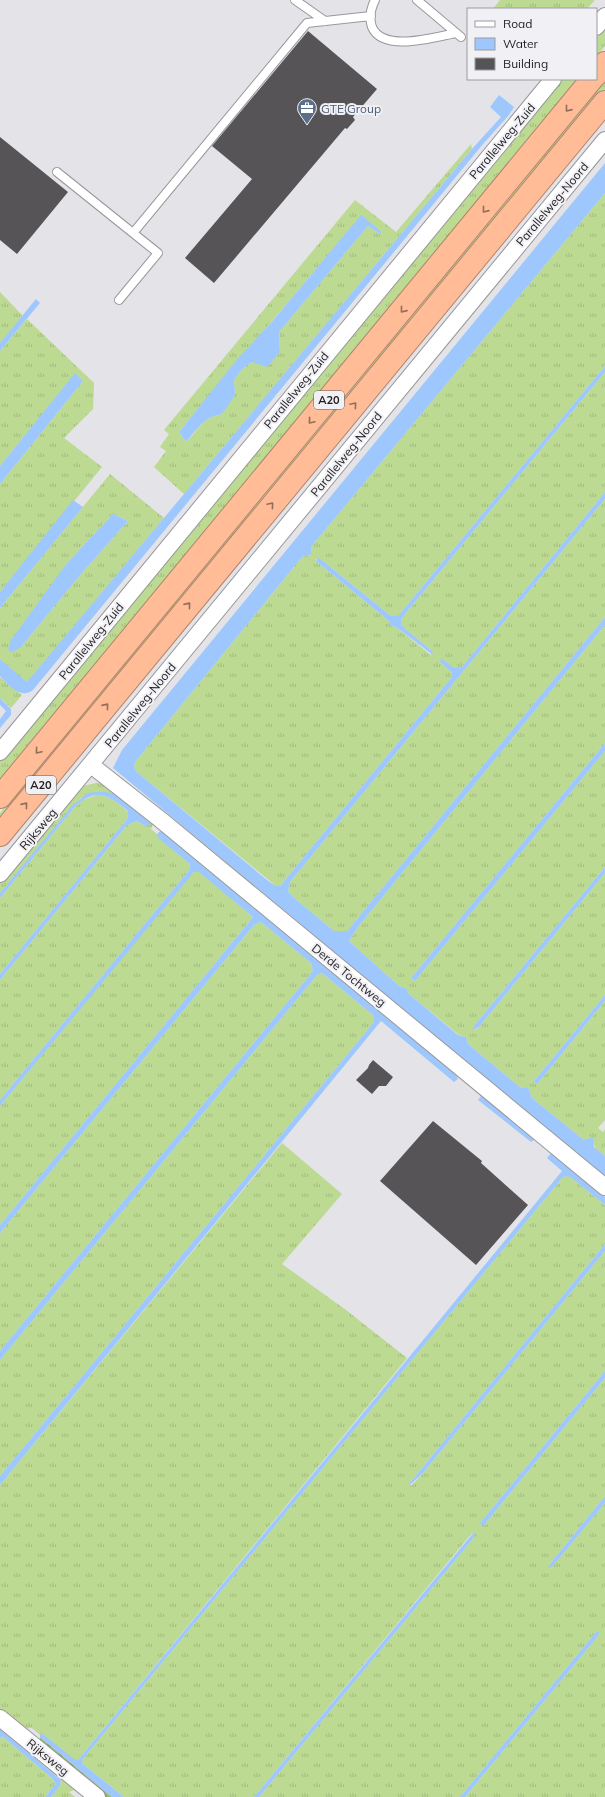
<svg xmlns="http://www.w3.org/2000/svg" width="605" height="1797" viewBox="0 0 605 1797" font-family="Mulish,sans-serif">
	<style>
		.grass { fill: url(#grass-tufts); fill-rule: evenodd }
		.forest { fill: url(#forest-firs) }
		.water { fill: #9ec8fd }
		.building { fill: #575457 }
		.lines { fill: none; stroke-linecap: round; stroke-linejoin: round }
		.service-casing { stroke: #98989d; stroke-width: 10 }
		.minor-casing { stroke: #98989d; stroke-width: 18 }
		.motorway-casing { stroke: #b1856e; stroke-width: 24 }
		.service { stroke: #fff; stroke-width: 8 }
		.minor { stroke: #fff; stroke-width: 16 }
		.motorway { stroke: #ffbc97; stroke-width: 22 }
		.oneway { stroke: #8f6e5c }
		.labels { text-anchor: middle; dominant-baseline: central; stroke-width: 4; stroke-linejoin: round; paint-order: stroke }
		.shield { fill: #f0f0f5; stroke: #5e5e61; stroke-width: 1 }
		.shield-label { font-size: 11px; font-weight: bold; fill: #1f1f21 }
		.service-label { font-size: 12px; fill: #4e5e75; stroke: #f0f0f5; text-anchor: start }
		.street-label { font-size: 12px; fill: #1f1f21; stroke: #f0f0f5 }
	</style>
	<defs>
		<pattern id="grass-tufts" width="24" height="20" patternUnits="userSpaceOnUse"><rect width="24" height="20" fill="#bcda91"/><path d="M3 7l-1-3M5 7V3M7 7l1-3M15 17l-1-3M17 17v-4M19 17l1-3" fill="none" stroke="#a1bb7d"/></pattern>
		<pattern id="forest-firs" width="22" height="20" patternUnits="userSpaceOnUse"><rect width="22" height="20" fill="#9dbc6f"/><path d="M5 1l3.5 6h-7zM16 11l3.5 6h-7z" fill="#87a160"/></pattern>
	</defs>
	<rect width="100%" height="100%" fill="#e3e3e8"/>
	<path class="grass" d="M500,0H595L587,9H493Z
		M605,25V46L596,57V35Z
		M560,79H578L0,779V758Z
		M605,79V89L0,823V813Z
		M471,144L472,149L184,494L154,467L166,451L160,447L169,434L164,430L355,200L396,232ZM361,216L382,232L380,234L368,226L279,332L280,352L252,362L242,369L234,380L235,395L220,415C205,415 196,433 186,442L179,432L196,411Z
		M605,193V366L398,616H391L323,561L316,559V561L389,621L390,625L396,627L431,655L432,651L401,625V619L605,372V492L462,667L454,669L442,659L440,662L452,673L451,678L280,886H276L137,772L134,767L135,762L302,557L312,554L311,547Z
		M0,292L23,316L0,343Z
		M27,319L94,383L93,409L64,438L102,467L0,592V484L83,381L75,374L0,466V351Z
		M110,474L164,518L27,683L0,659V608ZM113,514L128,521L81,574L21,647L49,590L67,563Z
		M605,499V617L347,931H334L293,897L288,891L290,882Z
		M605,625V743L411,978L415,981L605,751V867L473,1027L475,1030L479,1027L605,873V995L534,1081L538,1083L605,1001V1120L598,1128L603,1132L605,1129V1156L596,1149L593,1142L584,1140L532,1098L528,1087L521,1088L468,1044L466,1037L459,1035L408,993L406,988L399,986L349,941L358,927Z
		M0,677L22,695L11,708L0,698Z
		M100,782L106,783L153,821V825L151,829L157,834L158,837L190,864V869L0,1100V980L127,825L137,821L144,826L107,792L81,798L0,893V881L79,787Z
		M97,795C110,795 118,803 128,812V818L0,974V898L74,808L83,800Z
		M199,871L253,917L0,1225V1106L183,884L194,872Z
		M261,922L311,963L313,971L0,1351V1233L254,925Z
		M322,973L374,1016V1022L0,1476V1360L317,975Z
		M282,1143L342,1194L282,1264L346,1310L407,1358L78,1760H74L43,1734L40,1735L32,1728L23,1729L0,1710V1485Z
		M569,1176L605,1205V1244L409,1484L411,1486L423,1473L605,1251V1371L480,1523L484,1525L605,1378V1496L549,1565L550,1569L605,1503V1797H465L598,1636L596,1632L460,1797H259L472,1540L475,1535L472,1533L254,1797H124L83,1764L82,1760L563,1177Z
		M0,1722L91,1797H83L74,1790L69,1792L75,1797H51L60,1786L61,1780L0,1729Z
		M3,1737L54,1780L55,1784L45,1797H0V1738Z"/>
	<path class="forest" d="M40,1737L112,1797H104L40,1744Z"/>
	<path class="water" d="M499,95L514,107L509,115L483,144L33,690C20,700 9,685 0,676V659L27,682L472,149L501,117L490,107Z
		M605,163V193L311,547L312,554L302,557L135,762L134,767L137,772L267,880L276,886H280L451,678L452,673L440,662L441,658L454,668L462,667L605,492V499L290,882L288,891L293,897L334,931H347L605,617V625L358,927L349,941L399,986L406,988L408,993L458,1035L466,1037L468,1044L521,1088L528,1087L532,1098L584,1140L593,1137L594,1147L605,1156V1177L113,768L122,750Z
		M361,215L382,232L380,234L368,226L279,332L280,352L267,367L252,362L242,369L234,380L235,395L225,410L220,415C206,415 195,432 186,442L179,432L239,357L270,324Z
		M36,299L40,303L0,351V343Z
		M605,366V372L401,619V625L432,651L433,655L396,627L390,625L389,621L316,561L318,558L323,561L391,616H398Z
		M75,373L83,381L0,484V466Z
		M73,500L83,507L0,608V592Z
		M113,514L128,521L81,574L21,647L12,652L8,650L11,640L67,563Z
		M0,698L11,709V715L0,728V719L6,711L0,705Z
		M605,743V751L415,981L411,978Z
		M96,792H107L116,795L150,823L147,827L137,821L127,825L0,980V974L128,818V811C107,794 96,787 74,808L0,898V893L72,806L88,793Z
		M160,831L164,832L455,1073L458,1079L454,1082L381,1021L0,1485V1476L374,1022V1016L322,973L317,975L0,1360V1351L313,971L311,963L261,922L254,925L0,1233V1225L253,917L199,872H194L0,1106V1100L190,869V864L157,837V834Z
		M605,867V873L479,1027L473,1030V1027Z
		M605,995V1001L538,1083H535L534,1081Z
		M481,1096L515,1122L534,1140L531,1142L478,1100Z
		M551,1153L605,1197V1205L569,1176L563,1177L82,1760L83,1764L124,1797H112L40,1737V1735L43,1734L74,1759L78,1760L562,1171L547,1158Z
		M605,1244V1251L423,1473L409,1486V1484Z
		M605,1371V1378L484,1525H481L480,1523Z
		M605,1496V1503L552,1567L549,1569V1565Z
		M474,1532L475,1535L472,1540L259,1797H254Z
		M596,1632H599L598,1636L465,1797H460Z
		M0,1729L61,1780L60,1786L51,1797H45L55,1784L54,1780L3,1737L0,1738Z"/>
	<path class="building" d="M308,31L377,89L353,117L355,120L347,129L345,128L214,283L185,258L252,179L212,146Z
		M0,137L68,192L17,254L0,240Z
		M373,1060L393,1077L386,1086H379L372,1094L356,1080L368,1068L369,1065Z
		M433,1121L482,1161L481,1163L528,1205L476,1265L380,1181Z"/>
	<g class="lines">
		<defs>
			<path id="service" d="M295,0L325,21
				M375,0C371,8 369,18 372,27C383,53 435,37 456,33
				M417,0L461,37
				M57,172L133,233
				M119,300L158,253L133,233L307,23L371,16"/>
			<path id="minor" d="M596,27L605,16
				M0,752L553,79
				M91,765L161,820L605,1187
				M0,874L605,140
				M0,1718L97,1797"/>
			<path id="motorway" d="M596,75L605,63
				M0,797L592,79
				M0,835L605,102"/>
		</defs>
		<use href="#service" class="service-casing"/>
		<use href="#minor" class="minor-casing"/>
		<use href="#motorway" class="motorway-casing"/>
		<use href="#service" class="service"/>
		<use href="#minor" class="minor"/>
		<use href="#motorway" class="motorway"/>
	</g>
	<defs><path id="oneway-chevron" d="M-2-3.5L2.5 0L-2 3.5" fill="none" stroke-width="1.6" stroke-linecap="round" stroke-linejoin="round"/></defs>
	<g class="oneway">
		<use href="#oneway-chevron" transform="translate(568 109) rotate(129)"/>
		<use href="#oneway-chevron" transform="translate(485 210) rotate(129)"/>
		<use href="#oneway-chevron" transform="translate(403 310) rotate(129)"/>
		<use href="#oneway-chevron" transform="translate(354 405) rotate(-50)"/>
		<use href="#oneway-chevron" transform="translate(311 421) rotate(130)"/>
		<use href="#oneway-chevron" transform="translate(271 505) rotate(-50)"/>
		<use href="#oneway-chevron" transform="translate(188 605) rotate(-51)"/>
		<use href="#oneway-chevron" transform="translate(106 706) rotate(-51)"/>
		<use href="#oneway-chevron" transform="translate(38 751) rotate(130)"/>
		<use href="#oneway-chevron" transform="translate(25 805) rotate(-51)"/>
	</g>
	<defs>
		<symbol id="office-pin" viewBox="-11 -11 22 30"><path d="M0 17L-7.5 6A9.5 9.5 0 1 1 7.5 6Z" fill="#5c6f8a" stroke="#f0f0f5"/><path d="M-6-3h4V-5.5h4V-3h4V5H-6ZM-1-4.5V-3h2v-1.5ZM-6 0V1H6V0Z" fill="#fff"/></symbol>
	</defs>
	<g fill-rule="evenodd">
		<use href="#office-pin" x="296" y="97" width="22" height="30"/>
	</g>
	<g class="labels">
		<g class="shield">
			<rect x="314" y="391" width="30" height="18" rx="3"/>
			<rect x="26" y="776" width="30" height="18" rx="3"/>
		</g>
		<g class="shield-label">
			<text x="329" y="400">A20</text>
			<text x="41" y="785">A20</text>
		</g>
		<g class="service-label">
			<text x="321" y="108">GTE Group</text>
		</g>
		<g class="street-label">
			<text transform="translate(502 141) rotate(-50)">Parallelweg-Zuid</text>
			<text transform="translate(552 204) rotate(-50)">Parallelweg-Noord</text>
			<text transform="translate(296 390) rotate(-51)">Parallelweg-Zuid</text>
			<text transform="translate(346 454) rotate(-51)">Parallelweg-Noord</text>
			<text transform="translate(91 641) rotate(-51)">Parallelweg-Zuid</text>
			<text transform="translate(140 705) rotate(-51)">Parallelweg-Noord</text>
			<text transform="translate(38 829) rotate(-50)">Rijksweg</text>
			<text transform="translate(349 975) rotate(39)">Derde Tochtweg</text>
			<text transform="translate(48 1757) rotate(39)">Rijksweg</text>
		</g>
	</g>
	<rect x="467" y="8" width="130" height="72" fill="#f0f0f5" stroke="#9c9ca0"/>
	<rect x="475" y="21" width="20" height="6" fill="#ffffff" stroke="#9c9ca0"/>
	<text x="503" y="28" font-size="12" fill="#1f1f21">Road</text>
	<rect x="475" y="38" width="20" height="12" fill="#9ec8fd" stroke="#9c9ca0"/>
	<text x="503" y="48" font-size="12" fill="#1f1f21">Water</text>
	<rect x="475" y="58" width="20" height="12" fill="#575457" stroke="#9c9ca0"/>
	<text x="503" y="68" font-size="12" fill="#1f1f21">Building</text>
</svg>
